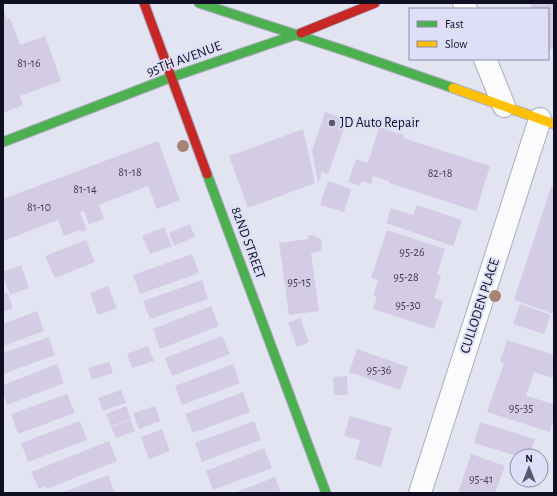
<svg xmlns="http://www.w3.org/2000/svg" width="557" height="496" viewBox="0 0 557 496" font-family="'Alegreya Sans',sans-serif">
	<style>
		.building { fill: #d4cce5 }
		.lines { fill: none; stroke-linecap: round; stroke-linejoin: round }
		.street-casing { stroke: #adadbe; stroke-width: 24 }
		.fast-casing { stroke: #adadbe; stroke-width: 11 }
		.slow-casing { stroke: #adadbe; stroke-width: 11 }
		.jam-casing { stroke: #adadbe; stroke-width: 11 }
		.street { stroke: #fbfbfd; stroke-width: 22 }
		.fast { stroke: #4caf50; stroke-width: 9 }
		.slow { stroke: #ffc107; stroke-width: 9 }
		.jam { stroke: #c62828; stroke-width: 9 }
		.tree { fill: #a68377 }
		.poi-dot { fill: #59596b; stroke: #dddef7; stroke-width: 1.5 }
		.labels { text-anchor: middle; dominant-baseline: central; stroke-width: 4; stroke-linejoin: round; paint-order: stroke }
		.number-label { font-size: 12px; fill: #403e54 }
		.street-label { font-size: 14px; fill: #0f0e23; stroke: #dddef7 }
		.poi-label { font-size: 14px; fill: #0f0e23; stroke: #dddef7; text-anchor: start }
	</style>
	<rect width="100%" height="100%" fill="#e3e4f1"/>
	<path class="building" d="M530,3H554V48L548,50V9H532Z
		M3,8L7,20L10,18L20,45L45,36L61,81L20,96L23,105L3,113Z
		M325,112L347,120L328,174L322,172L318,183L312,151Z
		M379,127L404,135L403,138L490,166L476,211L389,183V181L373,176L371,184L362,181L360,186L348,182L356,159L368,163Z
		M303,129L315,183L248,208L229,156Z
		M158,141L180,200L157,209L148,186L99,205L104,219L89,224L84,211L80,212L87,230L81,232L80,230L64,236L58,220L3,241V199Z
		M328,181L351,189L344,212L320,205Z
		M551,187L554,188V314L514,300Z
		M417,205L462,220L453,246L386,223L391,208L413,215Z
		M190,224L195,237L174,246L169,233Z
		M164,227L172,246L150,254L142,236Z
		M387,230L445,249L437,274L441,276L434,298L443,301L434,329L373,309L377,297L373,295L378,280L371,278Z
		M313,235L321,239L322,251L311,253L319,311L289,315L279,243L308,239V236Z
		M86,240L95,262L55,278L45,256Z
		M192,254L199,273L140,294L133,275Z
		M21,265L29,288L10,295L3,276V272Z
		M202,280L208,299L150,319L143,301Z
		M108,286L117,308L98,315L90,293Z
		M7,292L13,308L3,312V294Z
		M520,304L551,315L544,334L513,324Z
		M211,306L219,326L160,349L153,329Z
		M37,311L44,331L3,346V324Z
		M300,318L309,342L297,347L288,323Z
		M222,336L230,354L172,376L165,358Z
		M49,337L55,355L3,374V353Z
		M507,340L554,355V371L552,378L534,372L526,396L554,404V418L550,432L487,412L504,363L500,361Z
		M148,346L154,361L132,368L127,354Z
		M357,349L408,367L400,390L349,372Z
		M109,362L113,373L92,380L88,368Z
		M57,364L64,383L7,405L3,393V385Z
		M233,364L240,383L182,405L175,386Z
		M347,376L348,395H334L333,377Z
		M121,390L126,403L103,411L98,398Z
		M243,392L250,412L193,433L185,414Z
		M67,394L75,413L18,434L11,414Z
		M126,406L131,419L111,426L106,414Z
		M155,406L160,421L139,429L133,413Z
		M350,416L392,428L381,467L355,459L360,440L344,436Z
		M130,420L135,431L116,438L111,427Z
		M80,421L87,440L28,462L21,443Z
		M254,421L261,440L202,462L195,443Z
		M480,422L535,439L529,456H517L474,443Z
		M162,429L170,451L149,459L141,437Z
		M109,441L117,461L47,489L46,486L39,489L31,472Z
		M264,448L272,468L213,490L206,471Z
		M471,454L505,466L495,493H458Z
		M108,475L115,493H61Z
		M275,477L281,493H234Z"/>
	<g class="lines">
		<defs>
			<path id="street" d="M464,3L466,9
				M485,59L504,106
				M420,493L540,119"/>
			<path id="fast" d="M199,3L346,51L453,88
				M3,142L172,77L301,33
				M207,174L326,493"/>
			<path id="slow" d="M453,88L554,124"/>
			<path id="jam" d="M144,3L207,174
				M301,33L375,3"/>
		</defs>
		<use href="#street" class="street-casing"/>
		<use href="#fast" class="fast-casing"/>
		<use href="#slow" class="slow-casing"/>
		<use href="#jam" class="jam-casing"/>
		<use href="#street" class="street"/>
		<use href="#fast" class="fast"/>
		<use href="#slow" class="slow"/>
		<use href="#jam" class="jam"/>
	</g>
	<g class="tree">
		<circle cx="183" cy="146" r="6"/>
		<circle cx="495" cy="296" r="6"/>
	</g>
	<circle class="poi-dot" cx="332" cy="123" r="4"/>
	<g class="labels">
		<g class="number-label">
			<text x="29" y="63">81-16</text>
			<text x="130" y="172">81-18</text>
			<text x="440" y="173">82-18</text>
			<text x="85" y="189">81-14</text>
			<text x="39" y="207">81-10</text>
			<text x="412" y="252">95-26</text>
			<text x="406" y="277">95-28</text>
			<text x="299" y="282">95-15</text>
			<text x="408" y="305">95-30</text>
			<text x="379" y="370">95-36</text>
			<text x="521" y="408">95-35</text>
			<text x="481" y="479">95-41</text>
		</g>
		<g class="street-label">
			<text transform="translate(184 59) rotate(-20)">95TH AVENUE</text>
			<text transform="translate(248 243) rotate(70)">82ND STREET</text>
			<text transform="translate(480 306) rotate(-72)">CULLODEN PLACE</text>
		</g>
		<g class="poi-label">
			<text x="340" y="123">JD Auto Repair</text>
		</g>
	</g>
	<rect width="557" height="496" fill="none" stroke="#0f0e23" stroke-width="8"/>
	<rect x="409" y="8" width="140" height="52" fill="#dddef7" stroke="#8b8ba2"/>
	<rect x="417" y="21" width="20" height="6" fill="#4caf50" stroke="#8b8ba2"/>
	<text x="445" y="28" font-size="12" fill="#0f0e23">Fast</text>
	<rect x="417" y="41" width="20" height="6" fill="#ffc107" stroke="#8b8ba2"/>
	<text x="445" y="48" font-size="12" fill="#0f0e23">Slow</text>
	<g transform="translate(529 468)"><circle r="19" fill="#dddef7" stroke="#8b8ba2"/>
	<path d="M0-3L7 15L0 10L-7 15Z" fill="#59596b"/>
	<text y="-6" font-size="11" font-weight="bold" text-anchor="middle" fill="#0f0e23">N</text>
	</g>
</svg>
